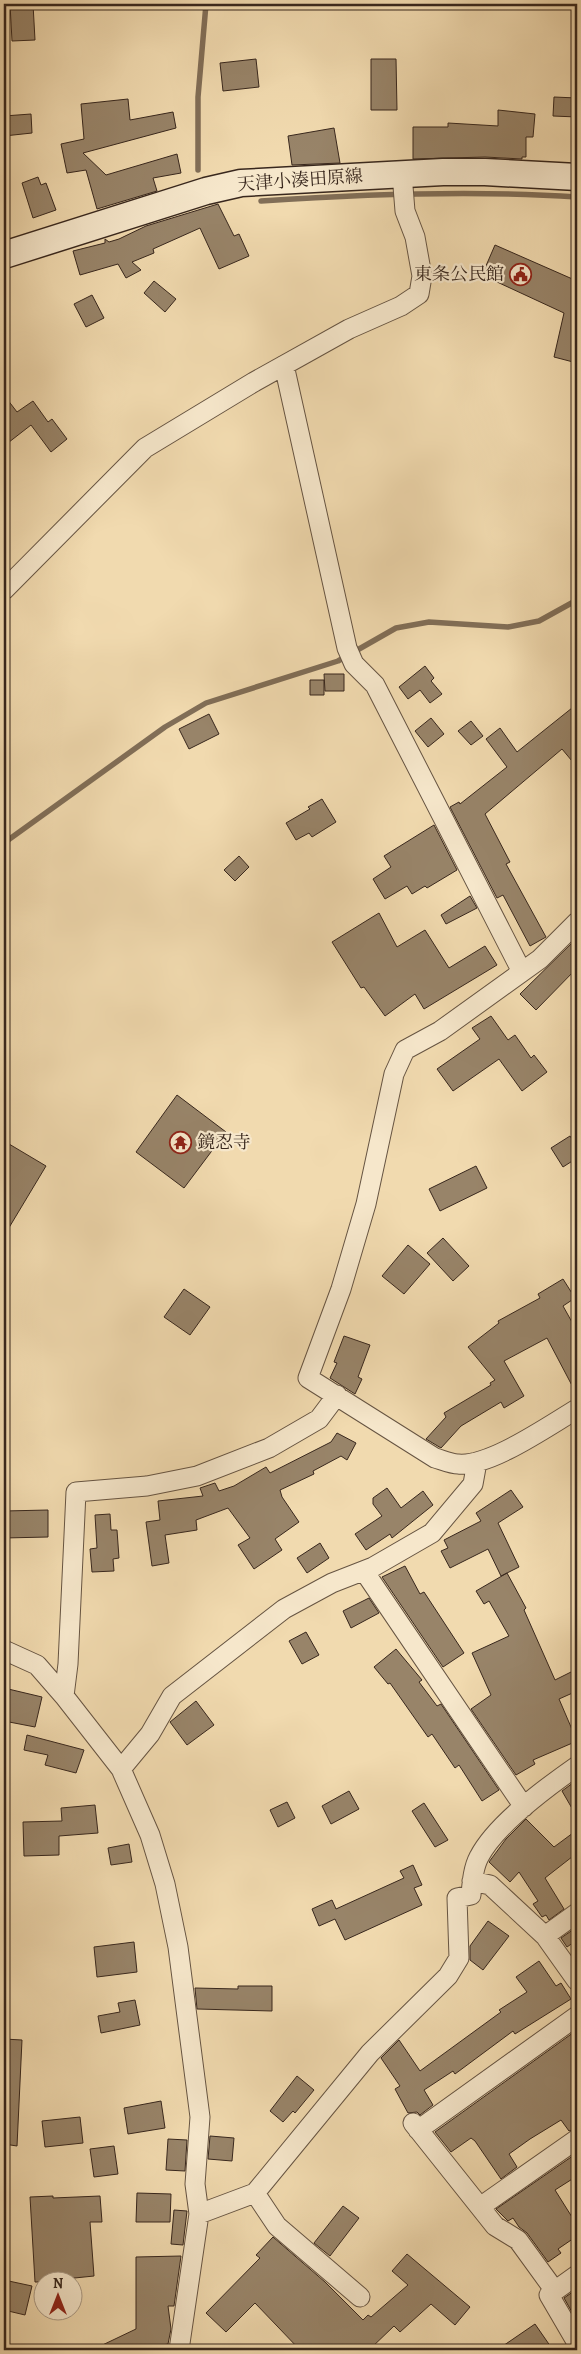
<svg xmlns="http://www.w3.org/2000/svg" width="581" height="2354" viewBox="0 0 581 2354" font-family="Alegreya,'Noto Serif JP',serif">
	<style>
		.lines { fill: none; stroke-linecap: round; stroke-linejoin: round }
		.stream { stroke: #816e57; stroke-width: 5.5 }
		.building { fill: #988469; stroke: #38271d }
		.minor-casing { stroke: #665442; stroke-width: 21 }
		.secondary-casing { stroke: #38271d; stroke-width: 29 }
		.minor { stroke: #f6e7cb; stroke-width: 19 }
		.secondary { stroke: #f6e7cb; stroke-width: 26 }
		.labels { text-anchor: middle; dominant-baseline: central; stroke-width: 4.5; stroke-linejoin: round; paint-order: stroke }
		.street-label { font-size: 18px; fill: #38271d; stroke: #f6e7cb }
		.poi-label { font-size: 18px; fill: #38271d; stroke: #f6e7cb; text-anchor: end }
	</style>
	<rect width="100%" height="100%" fill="#f1daaf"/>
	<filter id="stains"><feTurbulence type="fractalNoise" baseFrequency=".004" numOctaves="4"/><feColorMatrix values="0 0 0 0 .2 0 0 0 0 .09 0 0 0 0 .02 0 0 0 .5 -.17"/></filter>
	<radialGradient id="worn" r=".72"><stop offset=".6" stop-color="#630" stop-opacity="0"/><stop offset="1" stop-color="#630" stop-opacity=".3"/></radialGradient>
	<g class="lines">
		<path class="stream" d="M198,170V97L206,4
			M261,201C366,194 472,190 577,197
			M4,843L165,727L206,703L338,661L396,628L429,622L508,627L539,621L577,600"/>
	</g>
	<path class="building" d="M10,4H33L35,40L12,41Z
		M256,59L259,87L223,91L220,63Z
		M371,59H396L397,110H371Z
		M554,97L577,98V117L553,116Z
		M128,99L130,120L173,112L176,128L83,153L106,175L177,154L181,173L153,178L157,191L97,209L86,170L67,173L61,144L84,139L81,104Z
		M498,110L535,114L533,137H526V157H522V159L485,157L413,159V127H448V123L498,126Z
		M31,114L32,133L4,136V116Z
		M334,128L340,163L292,165L288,136Z
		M38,177L41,185L46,183L56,210L33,218L22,183Z
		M218,204L234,236L239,234L249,256L219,269L200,228L153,249L154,253L132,262L141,270L126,278L118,264L80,275L73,251L105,243V239L109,242L119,239L146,226Z
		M495,245L577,281V363L554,357L564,313L482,275Z
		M154,281L176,299L165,312L144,293Z
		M92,295L104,318L86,327L74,304Z
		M4,395L17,412L33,401L48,422L52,419L67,439L51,452L31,425L4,446Z
		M425,666L434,678L431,681L442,694L430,703L420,690L408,699L399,687Z
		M324,674H344V691H325Z
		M310,680H324V695H310Z
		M577,704V767L562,749L485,814L510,862L506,864L546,937L530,946L503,895L497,898L450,807L459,802L460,804L507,767L486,739L500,728L517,752Z
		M209,714L219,734L189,749L179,729Z
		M431,718L444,734L428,747L415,731Z
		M471,721L483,736L471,745L458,731Z
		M322,799L336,822L312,837L309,833L296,840L286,823L310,809L308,807Z
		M434,825L457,870L427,888L425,886L412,894L407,886L385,899L373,879L391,867L384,856Z
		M239,856L249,867L235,881L224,870Z
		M470,896L477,908L446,924L441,915Z
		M379,913L397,947L425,930L449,968L485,946L497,965L424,1009L415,994L385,1016L364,987L361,988L332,942Z
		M577,938V968L536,1010L520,994Z
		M491,1016L508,1040L515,1035L531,1058L534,1055L547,1072L522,1091L499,1059L453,1091L437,1069L480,1039L472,1028Z
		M177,1095L226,1132L184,1188L136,1152Z
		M570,1136L577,1147V1158L563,1167L551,1148Z
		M4,1141L46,1166L4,1236Z
		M476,1166L487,1188L440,1211L429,1189Z
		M443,1238L469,1266L453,1281L427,1253Z
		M408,1245L430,1264L404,1294L382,1276Z
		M563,1279L575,1298L563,1306L577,1331V1395L547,1338L504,1361L524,1396L504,1408L501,1402L461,1426L441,1448L426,1439L446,1417L444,1413L491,1385L490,1383L495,1380L468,1347L499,1323L498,1321L540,1298L538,1294Z
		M184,1289L210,1307L190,1335L164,1317Z
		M344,1336L370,1345L358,1377L362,1379L355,1394L330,1378L337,1363L334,1362Z
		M337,1433L356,1443L347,1460L341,1456L313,1471L314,1474L280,1490L282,1497L299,1522L275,1539L282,1550L254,1569L238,1545L250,1538L228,1508L196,1520L197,1530L165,1535L169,1563L152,1566L146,1522L160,1520L158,1501L203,1496L200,1488L215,1483L219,1491L234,1486L266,1467L270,1473L331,1442Z
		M387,1488L401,1508L423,1491L433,1505L392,1538L390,1534L366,1550L355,1534L382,1516L373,1504V1498Z
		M511,1490L523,1507L498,1523L519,1567L501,1576L488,1549L450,1568L441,1551L448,1548L444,1540L481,1521L476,1513Z
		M48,1510V1537L4,1538V1511Z
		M110,1514L111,1530H117L119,1558L113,1559L114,1571L92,1572L90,1549L97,1548L95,1515Z
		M320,1543L329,1558L307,1573L297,1558Z
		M405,1566L420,1594L424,1592L464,1653L443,1667L382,1577Z
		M507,1573L526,1608L524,1610L555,1680L577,1669V1691L559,1699L577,1741L533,1760L535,1764L516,1775L471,1709L491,1695L472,1653L509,1636L489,1601L484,1604L476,1591Z
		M369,1598L379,1613L351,1628L343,1611Z
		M306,1632L319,1655L302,1664L289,1641Z
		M396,1649L422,1680L419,1682L437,1706L441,1704L499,1790L482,1801L459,1765L455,1768L432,1734L428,1737L390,1683L388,1684L374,1667Z
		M4,1688L42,1697L35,1727L4,1721Z
		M196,1701L214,1725L187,1745L170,1722Z
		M27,1735L84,1750L76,1773L45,1765L48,1755L24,1750Z
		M577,1780V1817L562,1791Z
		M349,1791L359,1809L331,1824L322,1806Z
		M287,1802L295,1818L278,1827L270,1810Z
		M424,1803L448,1840L435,1847L412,1811Z
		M95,1805L98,1833L59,1836V1855L24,1856L23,1822L62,1821L61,1808Z
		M526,1819L554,1847L577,1830V1853L545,1878L564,1909L549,1920L546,1915L542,1917L533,1904L538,1901L519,1872L510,1882L489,1862L506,1839Z
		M129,1844L132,1862L111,1865L108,1848Z
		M413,1865L422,1885L414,1888L422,1905L345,1940L335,1919L319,1926L312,1909L332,1900L336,1909L404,1878L400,1871Z
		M488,1921L509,1936L483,1970L470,1960V1946Z
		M577,1927V1940L567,1947L561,1938Z
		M134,1942L137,1972L97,1977L94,1947Z
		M539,1961L556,1986L561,1983L571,1999L515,2034L513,2031L455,2074L453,2071L424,2090L433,2105L420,2115L417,2112L408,2113L395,2089L400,2086L381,2058L399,2040L420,2071L501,2012L499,2010L527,1992L516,1977Z
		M238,1986H272V2011L197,2009L195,1988L238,1989Z
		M135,2000L140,2025L101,2033L98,2016L120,2012L118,2003Z
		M577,2030V2128L569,2131L561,2120L530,2139L509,2154L517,2167L501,2179L475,2141L471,2138L451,2152L435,2132Z
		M4,2039L22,2040L17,2146L4,2144Z
		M297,2076L314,2090L295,2113L293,2111L283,2122L270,2111Z
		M161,2101L165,2128L128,2134L124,2108Z
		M80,2117L83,2143L45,2147L42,2121Z
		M210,2136L234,2138L232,2161L208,2159Z
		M168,2139L187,2140L185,2171L166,2170Z
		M114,2146L118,2174L94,2177L90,2149Z
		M577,2153V2176L555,2190L577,2225V2236L558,2249L561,2253L548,2262L527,2233L519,2227L513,2218L508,2221L496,2209Z
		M137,2193L171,2194L170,2222H136Z
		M53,2196V2198L100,2196L102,2222H90L94,2276L55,2280V2282H35L30,2197Z
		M343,2206L359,2218L330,2256L314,2243Z
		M174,2210L187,2211L183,2245L171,2244Z
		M273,2237L325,2282L363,2320L368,2315L371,2317L408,2285L392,2271L407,2254L470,2307L455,2325L431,2304L400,2332L394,2326L369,2350H300L255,2303L226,2332L206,2313L260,2258L256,2255Z
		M181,2256L174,2306H168L171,2329L168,2344L134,2350H92L136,2329V2257Z
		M4,2280L32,2286L25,2315L4,2310Z
		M577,2289V2321L564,2298Z
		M535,2324L553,2350H497Z"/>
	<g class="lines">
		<defs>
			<path id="minor" d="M284,365L347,648L354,664L375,685L522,972
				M4,590L145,448L254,382L349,329L401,306L419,294L422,276L415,237L405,211L402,174
				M577,922L540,959L440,1031L405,1050L394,1074L366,1204L341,1289L308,1378L435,1458C442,1460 451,1464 458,1464C490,1467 548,1426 577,1409
				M364,1571L524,1807
				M4,1650L37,1665L64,1696L121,1769L150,1835L165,1884L178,1947L200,2117L195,2184L199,2214L179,2350
				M64,1696L68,1664L76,1492L147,1486L197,1476L269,1448L319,1419L337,1395
				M121,1769L150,1734L172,1696L284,1609L332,1583L373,1567L432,1533L473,1484L477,1462
				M472,1881L490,1885L545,1936L577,1981
				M545,1936L577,1913
				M413,2123L495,2226L518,2240L555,2291
				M418,2130L577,2016
				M255,2193L277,2226L360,2297
				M480,2207L577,2139
				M199,2214L255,2193L370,2053L448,1976L459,1958L457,1898L471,1895C472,1883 473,1868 479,1857C496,1824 547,1787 577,1766
				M577,2275L549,2295L577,2343"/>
			<path id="secondary" d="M4,255L206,191L241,183L443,172H485L577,177"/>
		</defs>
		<use href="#minor" class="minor-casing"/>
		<use href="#secondary" class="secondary-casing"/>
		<use href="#minor" class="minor"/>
		<use href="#secondary" class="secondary"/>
	</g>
	<defs>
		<symbol id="civic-ring" viewBox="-11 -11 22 22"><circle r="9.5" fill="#f6e7cb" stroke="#8f2418" stroke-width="1.5"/><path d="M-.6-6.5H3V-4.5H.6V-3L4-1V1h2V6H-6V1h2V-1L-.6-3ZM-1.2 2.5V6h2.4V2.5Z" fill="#8f2418"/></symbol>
		<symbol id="temple-ring" viewBox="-11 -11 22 22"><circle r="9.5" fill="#f6e7cb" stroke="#8f2418" stroke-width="1.5"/><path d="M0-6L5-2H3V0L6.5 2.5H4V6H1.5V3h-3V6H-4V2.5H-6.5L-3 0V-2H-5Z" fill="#8f2418"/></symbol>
	</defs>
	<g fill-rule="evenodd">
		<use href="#civic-ring" x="508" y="262" width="25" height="25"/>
		<use href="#temple-ring" x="168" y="1130" width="25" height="25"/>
	</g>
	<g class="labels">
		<g class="street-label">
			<text transform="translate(300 180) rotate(-4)">天津小湊田原線</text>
		</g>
		<g class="poi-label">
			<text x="504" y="274">東条公民館</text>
			<text x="197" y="1142" text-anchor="start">鏡忍寺</text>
		</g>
	</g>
	<rect width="581" height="2354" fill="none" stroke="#f1daaf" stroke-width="20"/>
	<rect x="5" y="5" width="571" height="2344" fill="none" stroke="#38271d" stroke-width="2.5"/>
	<rect x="10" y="10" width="561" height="2334" fill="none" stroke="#38271d"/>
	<g transform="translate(58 2296)"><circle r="24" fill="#f6e7cb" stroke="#aa9a85"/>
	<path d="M0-4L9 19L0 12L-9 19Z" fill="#8f2418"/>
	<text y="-8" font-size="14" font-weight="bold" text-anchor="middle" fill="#38271d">N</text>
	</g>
	<rect width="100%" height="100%" filter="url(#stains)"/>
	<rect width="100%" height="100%" fill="url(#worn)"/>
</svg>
